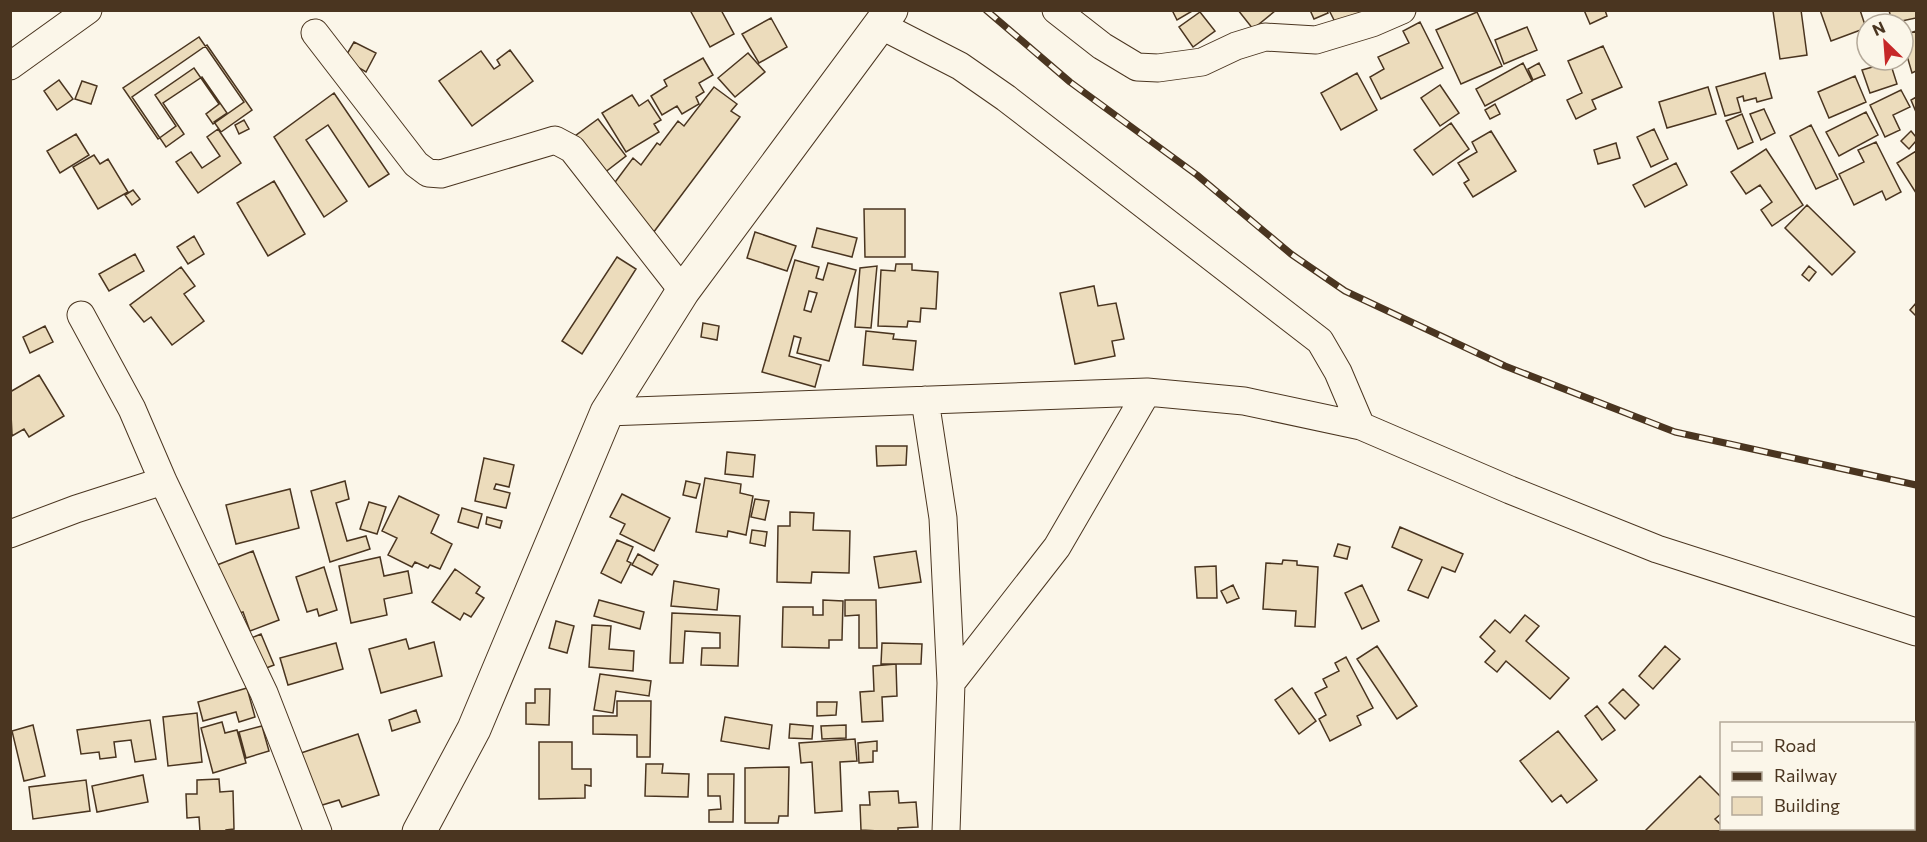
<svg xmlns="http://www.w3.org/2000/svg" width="1927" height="842" viewBox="0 0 1927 842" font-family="Commissioner,sans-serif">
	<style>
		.building { fill: #ecdcbc; stroke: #4a3520; stroke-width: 1.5; fill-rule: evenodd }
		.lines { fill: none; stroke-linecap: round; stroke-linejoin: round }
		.street-casing { stroke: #4a3520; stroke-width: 29 }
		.secondary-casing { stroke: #4a3520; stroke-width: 35 }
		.street { stroke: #fbf6e9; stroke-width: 27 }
		.secondary { stroke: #fbf6e9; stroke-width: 33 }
		.rail-casing { stroke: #4a3520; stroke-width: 7 }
		.rail { stroke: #fbf6e9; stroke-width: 4.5; stroke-dasharray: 14; stroke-linecap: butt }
	</style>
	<rect width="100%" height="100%" fill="#fbf6e9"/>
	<path class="building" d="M690,10H721L734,34L710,47Z
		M1172,10H1194L1177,20Z
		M1238,10L1275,11L1253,29Z
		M1310,10H1327L1328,13L1314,19Z
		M1329,10H1368L1337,26Z
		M1584,10H1605L1607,16L1590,24Z
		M1801,10L1807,55L1780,59L1773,11Z
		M1820,10H1860L1866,28L1831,41Z
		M1889,10H1916V18L1892,23Z
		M1200,12L1215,31L1193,47L1179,27Z
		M1477,12L1502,66L1461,84L1436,30Z
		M771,18L787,47L759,63L742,34Z
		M1420,22L1443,68L1381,99L1370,77L1384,69L1378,57L1409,43L1403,31Z
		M1527,27L1537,50L1504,64L1495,40Z
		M1916,31V71L1912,73L1903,42V35Z
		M199,37L244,102L213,124L206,114L219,104L194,68L155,95L176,126L158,139L123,88Z
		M354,42L376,53L366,72L344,59Z
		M207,45L252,110L221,132L214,122L227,113L202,77L163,103L184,134L166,147L132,97Z
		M1603,46L1622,87L1592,100L1596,109L1576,119L1567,100L1582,93L1568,61Z
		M510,50L533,81L472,126L439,81L481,51L494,69L500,65L497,60Z
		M748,53L765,72L735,97L718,78Z
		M703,58L713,75L699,83L704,92L696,97L699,104L682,114L677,106L662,115L651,96L667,86L664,80Z
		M1890,62L1897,84L1870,93L1862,70Z
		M1523,63L1532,81L1485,106L1476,89Z
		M1539,63L1545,75L1533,80L1528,69Z
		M1357,73L1377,110L1341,130L1321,93Z
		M1765,73L1772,98L1757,102L1756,98L1744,101L1743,96L1737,98L1741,112L1725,116L1716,87Z
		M1855,76L1866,102L1829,118L1818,92Z
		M59,80L73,99L57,110L44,91Z
		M82,81L97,86L91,104L75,99Z
		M1440,85L1459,113L1440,126L1421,98Z
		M714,87L737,104L731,111L740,117L653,233L610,189L633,158L641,165L657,143L660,145L678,121L684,126Z
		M1708,87L1716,114L1667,128L1659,102Z
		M1901,90L1910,107L1893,115L1900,130L1885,137L1870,105Z
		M334,93L389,174L369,187L328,125L306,140L347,201L324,217L274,137Z
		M632,95L639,106L648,100L661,120L654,124L659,132L626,152L602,113Z
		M1916,97V112L1911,100Z
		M1495,104L1500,114L1490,119L1485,110Z
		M1764,109L1775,133L1761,140L1750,114Z
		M1866,112L1878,135L1839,156L1826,132Z
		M1742,114L1753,142L1738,149L1726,121Z
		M598,119L626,156L604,173L575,136Z
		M244,120L249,129L239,134L235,125Z
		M1451,123L1469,149L1433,175L1414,150Z
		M1811,125L1838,179L1816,189L1790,136Z
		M218,129L241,163L198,193L176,162L191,152L202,168L220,156L207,137Z
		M1654,129L1668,159L1651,167L1637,137Z
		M1491,131L1516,171L1473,197L1464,183L1469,180L1458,163L1477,152L1472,142Z
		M1911,131L1916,137V141L1909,149L1901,141Z
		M76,134L89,155L60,173L47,151Z
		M1876,142L1901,192L1886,200L1882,191L1854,205L1839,174L1864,162L1858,150Z
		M1616,143L1620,158L1598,164L1594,150Z
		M1766,149L1803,205L1772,226L1761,210L1772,202L1760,185L1746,194L1731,172Z
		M1916,151V193L1897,163Z
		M94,155L100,164L108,159L128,192L98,209L73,167Z
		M1676,163L1687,185L1645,207L1633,185Z
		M274,181L305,234L268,256L237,203Z
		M133,190L140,199L132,205L125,195Z
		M1807,205L1855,252L1832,275L1785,228Z
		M864,209H905V257H865Z
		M817,228L857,238L852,257L812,247Z
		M755,232L796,246L787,271L747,258Z
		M194,236L204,254L188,264L177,247Z
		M135,254L144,271L109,291L99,274Z
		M617,257L636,269L582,354L562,341Z
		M795,260L819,267L816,278L823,280L828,263L856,270L829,361L797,353L801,338L794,336L789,356L821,365L815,387L762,372ZM809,291L817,293L811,312L804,310Z
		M896,264H912V270L938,272L936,309L921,308L920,322L908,321L907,327L878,326L881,270L895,271Z
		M877,266L871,328L855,327L860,268Z
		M1809,266L1816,272L1809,281L1802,275Z
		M181,267L195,286L184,294L204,321L172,345L151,317L144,322L130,305Z
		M1094,286L1098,306L1116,303L1124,339L1112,341L1115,356L1075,364L1060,293Z
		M1916,303V316L1910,310Z
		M703,323L719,326L717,340L701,337Z
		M45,326L53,342L30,353L23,337Z
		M866,331L894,334L893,339L916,341L913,370L863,365Z
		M39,375L64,416L29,437L24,429L12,436L10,392Z
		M876,446H907L906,465L877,466Z
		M727,452L755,455L753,477L725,474Z
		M484,458L514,465L509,487L496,484L494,489L510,493L506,508L475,501Z
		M705,478L741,484L740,493L753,496L746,535L728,531L727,537L696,532Z
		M345,481L349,499L336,503L347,541L366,536L370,549L330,562L311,491Z
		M686,481L700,484L696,498L683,495Z
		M290,489L299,528L236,544L226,505Z
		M622,494L670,518L654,551L620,534L625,524L610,517Z
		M399,496L439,515L431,533L452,544L440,569L430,565L428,568L415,562L412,567L388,555L397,538L382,531Z
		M755,499L769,501L765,520L751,517Z
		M369,502L386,507L377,534L360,529Z
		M462,508L482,514L478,528L458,522Z
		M790,512L814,513L813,530L850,531L849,573L812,572L811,583L777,582L778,526H790Z
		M487,517L502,521L500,528L486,524Z
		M1400,527L1463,554L1455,572L1442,567L1428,598L1408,590L1422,560L1392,547Z
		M752,530L767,532L765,546L750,543Z
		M617,540L633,547L627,561L631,563L621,583L601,573Z
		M1338,544L1350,547L1347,559L1334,556Z
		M253,551L279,620L250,631L243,612L236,614L217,565Z
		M916,551L921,582L879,588L874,557Z
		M638,554L658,565L652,575L632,565Z
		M380,557L384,576L408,571L412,593L384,599L387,615L351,623L339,566Z
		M1283,560L1297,561V565L1318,567L1315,627L1295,626L1296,611L1263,609L1266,563L1282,564Z
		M1216,566L1217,598H1197L1195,567Z
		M324,567L337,610L319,616L317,609L307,612L296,577Z
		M455,569L480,587L476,593L484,598L471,617L464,613L460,620L432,602Z
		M674,581L719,589L717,610L671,606Z
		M1233,585L1239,598L1227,603L1221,591Z
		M1362,585L1379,621L1362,629L1345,593Z
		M599,600L644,612L640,629L594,616Z
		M823,600L843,601L842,640H829V648L782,647L783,607H813V615H823Z
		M845,600H876L877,648H859V615L845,616Z
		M672,613L740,616L738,666L701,665L702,648H720V633L685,631L683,663H670Z
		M1525,615L1539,626L1526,641L1569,678L1550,699L1506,661L1497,672L1485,662L1495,651L1480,637L1495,620L1510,633Z
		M556,621L574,626L567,653L549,648Z
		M592,625L611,626L609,649L634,651L633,671L589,667Z
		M261,634L274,665L256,672L244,641Z
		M406,639L409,649L434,642L442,676L381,693L369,649Z
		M336,643L343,669L288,685L280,658Z
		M882,643L922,644L921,664H881Z
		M1377,646L1417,706L1397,719L1357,659Z
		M1665,646L1680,659L1653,689L1639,676Z
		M1346,657L1373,708L1357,716L1361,725L1330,741L1319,719L1326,715L1315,693L1327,687L1323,679L1339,671L1335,663Z
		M896,664L897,696L882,697L883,721L862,722L860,692L874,691L873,666Z
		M600,674L651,681L649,696L616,691L613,713L594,710Z
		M247,688L255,717L239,722L236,712L203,721L198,702Z
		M1292,688L1316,721L1299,734L1275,700Z
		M535,689H550L549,725L526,724V703H535Z
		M1623,689L1639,705L1625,719L1609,703Z
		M617,701H651L650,757H637V735L593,734V716H617Z
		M817,702H837L836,715L817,716Z
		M1597,706L1615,730L1602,740L1585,716Z
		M416,710L420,722L392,731L389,720Z
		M197,713L202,762L168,766L163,717Z
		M725,717L772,725L769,749L721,741Z
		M150,720L156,759L135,762L131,740L114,742L116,757L100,759L99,752L81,754L77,730Z
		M222,722L225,733L237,730L246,763L213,773L201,728Z
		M790,724L813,726L812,739L789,738Z
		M33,725L45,776L24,781L12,731Z
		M846,725V738L822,739L821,726Z
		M262,726L269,751L246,758L239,732Z
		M1558,731L1597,780L1567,803L1561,795L1552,802L1520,761Z
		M358,734L379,795L342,807L339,800L319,806L301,753Z
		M855,739L857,761L840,762L842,811L815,813L812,762L801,763L799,743Z
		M877,741V751H873V762L859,763L858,743Z
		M539,742H572V769H591V786L585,785V798L539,799Z
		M646,764H663L662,773L689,774L688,797L645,796Z
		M789,767L788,816H779L778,823H745V768Z
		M1914,769L1915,771L1916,770L1915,814L1914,811Z
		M708,774H734L733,822H709V810L721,809L720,796H708Z
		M143,775L148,802L97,812L92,786Z
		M1700,776L1722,798V813L1715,819L1722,826V828L1725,829L1723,832H1644Z
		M219,779L220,792L233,791L234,829L226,830V832H200L199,817L187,818L186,794H197V780Z
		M86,780L90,811L33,819L29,787Z
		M898,791L899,803L916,802L918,827L898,828V832L861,830L860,805H870L869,792Z
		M1842,828H1885L1887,832H1844Z"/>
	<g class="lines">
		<defs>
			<path id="street" d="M1056,10L1102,46L1137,67L1158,68L1202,62L1236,46L1265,37L1316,40L1372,23L1402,10
				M880,25L960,66L1006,98L1320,341L1338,372L1361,426
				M315,33L416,164L428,173L441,174L555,140L572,149L683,291
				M10,66L88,10
				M81,315L132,409L163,481L264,693L318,832
				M925,400L943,518L951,683L946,832
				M607,412L1147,392L1244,401L1361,426L1510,490L1657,549L1916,632
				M10,534L76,509L163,481
				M951,683L1057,547L1147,392"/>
			<path id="secondary" d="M419,832L474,729L607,412L683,291L891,10"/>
		</defs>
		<use href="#street" class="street-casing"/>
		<use href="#secondary" class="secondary-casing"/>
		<use href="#street" class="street"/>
		<use href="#secondary" class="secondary"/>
		<defs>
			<path id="rail" d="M986,10L1070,82L1197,175L1291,254L1345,291L1505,366L1675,432L1916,485"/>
		</defs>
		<use href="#rail" class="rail-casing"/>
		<use href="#rail" class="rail"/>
	</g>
	<rect width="1927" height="842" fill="none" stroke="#4a3520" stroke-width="24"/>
	<rect x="1720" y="722" width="195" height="108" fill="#fbf6e9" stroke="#b4a999" stroke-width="1.5"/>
	<rect x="1732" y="742" width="30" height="9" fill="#fbf6e9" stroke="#b4a999" stroke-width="1.5"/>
	<text x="1774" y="752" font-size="18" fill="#4a3520">Road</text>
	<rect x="1732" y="772" width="30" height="9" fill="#4a3520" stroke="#b4a999" stroke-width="1.5"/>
	<text x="1774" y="782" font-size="18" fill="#4a3520">Railway</text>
	<rect x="1732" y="797" width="30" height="18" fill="#ecdcbc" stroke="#b4a999" stroke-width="1.5"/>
	<text x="1774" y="812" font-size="18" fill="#4a3520">Building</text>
	<g transform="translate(1885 42) rotate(335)"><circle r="28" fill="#fbf6e9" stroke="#b4a999" stroke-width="1.5"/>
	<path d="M0-4.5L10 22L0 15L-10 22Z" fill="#c62828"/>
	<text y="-9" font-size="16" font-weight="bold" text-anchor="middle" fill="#4a3520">N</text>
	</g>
</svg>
